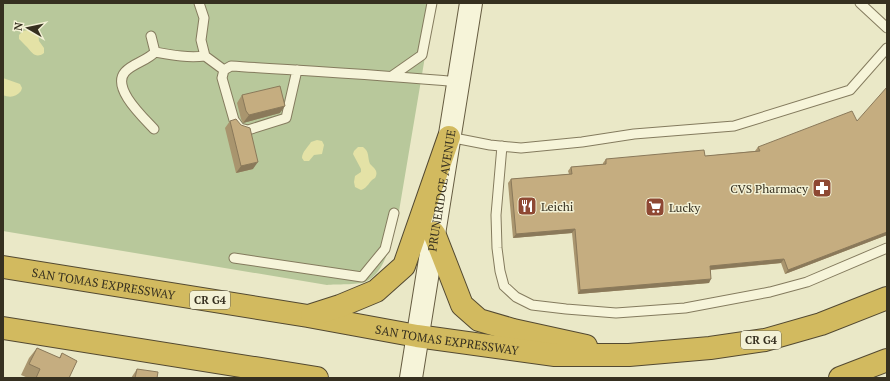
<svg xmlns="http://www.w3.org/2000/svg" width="890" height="381" viewBox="0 0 890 381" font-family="'PT Serif',serif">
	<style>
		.green { fill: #b8c89b }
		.sand { fill: #e4e2a6 }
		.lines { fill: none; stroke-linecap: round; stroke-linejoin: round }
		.lane-casing { stroke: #847b5e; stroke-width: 11 }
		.secondary-casing { stroke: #665c41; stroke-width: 24 }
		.highway-casing { stroke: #534931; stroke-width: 24 }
		.lane { stroke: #f6f4d9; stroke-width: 9 }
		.secondary { stroke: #f6f4d9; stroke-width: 22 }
		.highway { stroke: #d2ba5f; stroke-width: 22 }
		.wall { fill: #a9956e }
		.shaded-wall { fill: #8a795a }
		.building { fill: #c5ad80; stroke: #8a795a }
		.labels { text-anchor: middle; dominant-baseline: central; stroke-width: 3; stroke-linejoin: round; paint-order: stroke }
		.shield { fill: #f3f1d5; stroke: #6f6a56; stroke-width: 1 }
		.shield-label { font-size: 11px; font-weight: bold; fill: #363020 }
		.poi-label { font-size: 12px; fill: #363020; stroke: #f3f1d5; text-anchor: start }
		.street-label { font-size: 12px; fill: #363020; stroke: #f3f1d5 }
	</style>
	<rect width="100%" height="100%" fill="#eae8c7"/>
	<path class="green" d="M3,3H434L397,223C391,241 385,274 365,282C357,285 336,284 327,285L3,231Z"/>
	<path class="sand" d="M33,29L38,32L39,41L44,48V53C36,59 32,53 27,47C24,44 22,42 19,39V35L23,31Z
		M3,78L20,84L22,88L21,91C16,97 10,98 3,95Z
		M317,140L322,141L324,145L322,154L314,155L309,161H304L302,158C302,152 308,147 311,142Z
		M358,147H363C370,152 367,157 370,164C374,168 379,171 375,178C369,181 368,188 361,190L355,187L354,182L355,176L361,172V169L353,154L354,151Z"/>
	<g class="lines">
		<defs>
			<path id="lane" d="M199,3L204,18L201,40L205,56L224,70
				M860,3L887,28
				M151,36L155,52C147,61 133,63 125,72C111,88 144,118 154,129
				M155,52C172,55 187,58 205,56
				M297,70L286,118L248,130L240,128L234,120L222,78L224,70L231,66C307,71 383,75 458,82
				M392,76L422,55L432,3
				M449,137L490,145L521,148L582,142L634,134L734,126L850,90L887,48
				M502,146L496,215L497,248L500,271L504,286L516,297L532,305L566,309L616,313L685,308L770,292L807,282L887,248
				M234,258L362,277L385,249L394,213"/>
			<g id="secondary">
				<path id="s1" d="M411,378L471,3"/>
			</g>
			<g id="highway">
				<path d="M434,233L462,305L479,320L513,330L586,346"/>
				<path id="s2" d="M3,267L308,316L417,336L555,355H629L710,348L765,340L821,324L887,298"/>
				<path d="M312,315L340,306L376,291L404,266L449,137"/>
				<path d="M3,328L317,378"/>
				<path d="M840,378L887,360"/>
			</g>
		</defs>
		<use href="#lane" class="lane-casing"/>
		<use href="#secondary" class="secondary-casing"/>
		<use href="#highway" class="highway-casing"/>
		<use href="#lane" class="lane"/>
		<use href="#secondary" class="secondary"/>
		<use href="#highway" class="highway"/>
	</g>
	<path class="wall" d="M242,95L280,113L243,123L241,119L237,103Z
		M230,121L253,169L236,173L225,128Z
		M758,147L887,235L785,274L781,263L711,270L709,283L578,294L572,233L513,238L508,183L511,179L569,174L568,171L571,167L603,164V163L606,159L705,156L755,151Z
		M37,348L59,358L62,353L69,378H28L21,375L29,358Z
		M137,369L157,378H131Z"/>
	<path class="shaded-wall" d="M285,106L280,113L243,123L249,115Z
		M258,162L253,169L236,173L241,166Z
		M575,229L572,233L513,238L516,234Z
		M887,232V235L785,274L788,270Z
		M784,259L781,263L707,270L710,266Z
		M711,279L709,283L578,294L580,290Z"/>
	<path class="building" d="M280,86L285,106L249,115L246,111L242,95Z
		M887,87V232L788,270L784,259L710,266L711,279L580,290L575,229L516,234L511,179L572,174L571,167L606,164V159L704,150L705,156L760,151L758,147L852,111L857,121Z
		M236,119L241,125L250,128L258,162L241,166L230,121Z
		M37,348L60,358L62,353L77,361L69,378H36L40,369L29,364Z
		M137,369L158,372L157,378H135Z"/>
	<defs>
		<symbol id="pharmacy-square" viewBox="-11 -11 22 22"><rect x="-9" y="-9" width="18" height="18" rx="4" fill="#8e4833" stroke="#f3f1d5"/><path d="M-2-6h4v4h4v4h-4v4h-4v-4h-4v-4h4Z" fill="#fff"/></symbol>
		<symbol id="restaurant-square" viewBox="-11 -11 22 22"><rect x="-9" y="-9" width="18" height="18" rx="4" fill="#8e4833" stroke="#f3f1d5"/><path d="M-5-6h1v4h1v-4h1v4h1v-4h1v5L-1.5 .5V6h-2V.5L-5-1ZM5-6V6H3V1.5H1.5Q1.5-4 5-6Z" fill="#fff"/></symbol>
		<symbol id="supermarket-square" viewBox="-11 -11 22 22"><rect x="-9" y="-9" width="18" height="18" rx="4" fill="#8e4833" stroke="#f3f1d5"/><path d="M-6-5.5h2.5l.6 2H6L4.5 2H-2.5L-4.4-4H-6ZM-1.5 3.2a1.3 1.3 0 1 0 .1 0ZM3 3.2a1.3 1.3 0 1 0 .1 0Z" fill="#fff"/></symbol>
	</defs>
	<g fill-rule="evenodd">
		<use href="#pharmacy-square" x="811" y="177" width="22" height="22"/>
		<use href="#restaurant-square" x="516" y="195" width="22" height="22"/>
		<use href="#supermarket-square" x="644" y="196" width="22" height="22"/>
	</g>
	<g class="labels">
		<g class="shield">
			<rect x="190" y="291" width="40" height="18" rx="3"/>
			<rect x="741" y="331" width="40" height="18" rx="3"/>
		</g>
		<g class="shield-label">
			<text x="210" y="300">CR G4</text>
			<text x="761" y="340">CR G4</text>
		</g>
		<g class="poi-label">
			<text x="808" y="188" text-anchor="end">CVS Pharmacy</text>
			<text x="541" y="206">Leichi</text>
			<text x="669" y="207">Lucky</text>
		</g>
		<g class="street-label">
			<text stroke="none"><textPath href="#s1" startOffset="190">PRUNERIDGE AVENUE</textPath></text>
			<text stroke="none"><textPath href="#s2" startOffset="102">SAN TOMAS EXPRESSWAY</textPath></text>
			<text stroke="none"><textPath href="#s2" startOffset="450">SAN TOMAS EXPRESSWAY</textPath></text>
		</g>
	</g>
	<rect width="890" height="381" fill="none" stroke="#363020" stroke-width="8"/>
	<g transform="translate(28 28) rotate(279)" stroke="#f3f1d5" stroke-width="3" paint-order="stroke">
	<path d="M0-3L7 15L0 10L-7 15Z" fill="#363020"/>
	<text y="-6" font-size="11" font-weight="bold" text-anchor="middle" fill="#363020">N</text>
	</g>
</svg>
